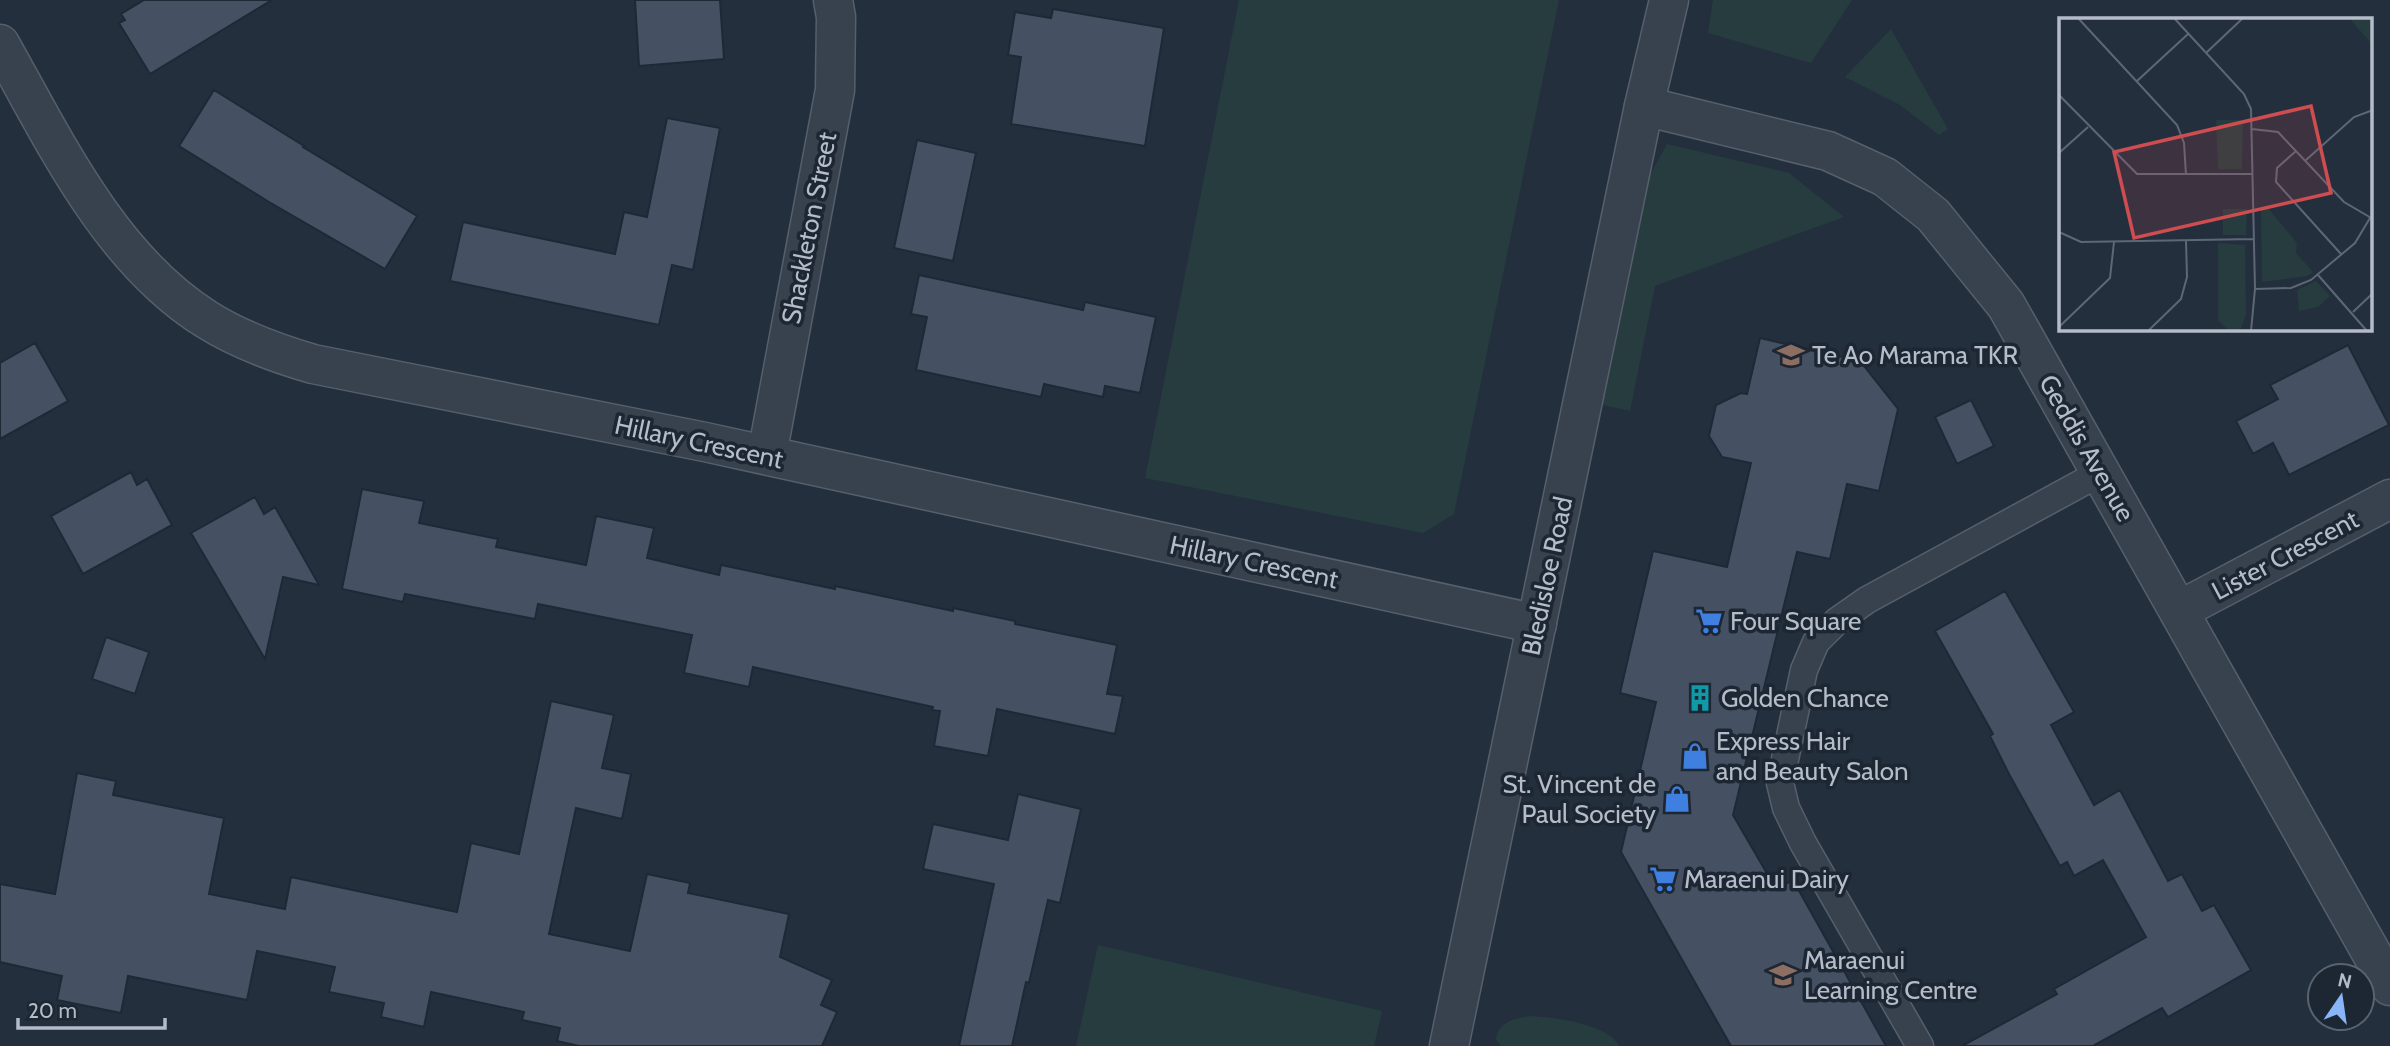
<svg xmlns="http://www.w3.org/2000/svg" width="2390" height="1046" viewBox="0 0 2390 1046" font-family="Cabin,sans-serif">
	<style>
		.green { fill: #263c3f }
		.building { fill: #455162; stroke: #1f2835; stroke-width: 2 }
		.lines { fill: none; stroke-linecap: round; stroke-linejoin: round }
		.service-casing { stroke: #565f6c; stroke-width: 29 }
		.minor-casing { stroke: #565f6c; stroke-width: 41 }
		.tertiary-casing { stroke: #565f6c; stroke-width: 41 }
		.service { stroke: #38414e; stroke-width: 26 }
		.minor { stroke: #38414e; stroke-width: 38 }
		.tertiary { stroke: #38414e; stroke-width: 38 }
		.labels { text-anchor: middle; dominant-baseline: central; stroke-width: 7; stroke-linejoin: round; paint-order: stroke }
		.street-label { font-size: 26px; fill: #b4bcc9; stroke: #1d2633 }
		.poi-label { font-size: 26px; fill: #b4bcc9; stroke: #1d2633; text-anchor: start }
		.inset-road { fill: none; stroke: #5e6776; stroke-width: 2 }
		.view { fill: #ce4d50; fill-opacity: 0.15; stroke: #ce4d50; stroke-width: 3.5 }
		.inset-edge { fill: none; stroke: #b4bcc9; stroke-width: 3.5 }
	</style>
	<rect width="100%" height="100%" fill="#242f3e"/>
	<path class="green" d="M1239,0H1559L1454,514L1423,533L1145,478Z
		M1713,0H1852L1811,63L1708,33Z
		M1891,29L1948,129L1939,135L1900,105L1845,77Z
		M1667,144L1789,173L1844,217L1655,286L1630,411L1598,404L1642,189Z
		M1098,945L1382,1011L1374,1046H1076Z
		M1530,1016C1553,1017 1609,1024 1619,1046H1501L1496,1039C1499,1021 1515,1019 1530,1016Z"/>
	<path class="building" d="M144,0H272L150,74L119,23L125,20L121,14Z
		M635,0H720L724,59L639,66Z
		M1053,9L1164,28L1145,146L1011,124L1021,57L1008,55L1015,12L1051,18Z
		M214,90L304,146L303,147L417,216L385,269L269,202L179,146Z
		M667,118L720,128L693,270L672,265L659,325L450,281L463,222L615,254L624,212L647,217Z
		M917,140L976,153L953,261L894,248Z
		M919,275L1083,310L1085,302L1156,317L1140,393L1105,386L1103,397L1044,384L1041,397L916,370L927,317L911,314Z
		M1760,338L1860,361L1898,409L1879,491L1847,484L1830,559L1797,552L1733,815L1776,889L1793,880L1886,1046H1731L1621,852L1656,702L1620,693L1653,551L1727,567L1751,463L1722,457L1709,436L1716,405L1741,393L1747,394Z
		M35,343L68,401L0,439V363Z
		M2348,345L2389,425L2289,475L2273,443L2253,454L2236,421L2278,399L2270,385Z
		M1971,400L1994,446L1957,464L1935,417Z
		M131,472L137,485L147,479L172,525L83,574L51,516Z
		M362,489L424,501L419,523L498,539L496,547L586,565L596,516L654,528L647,558L719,575L721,565L835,589V586L953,611V608L1015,621V624L1117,645L1107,694L1123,696L1115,734L997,709L988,756L934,746L940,711L932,710L933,707L753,667L749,687L684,673L692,635L538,604L535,619L405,594L403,602L342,589Z
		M255,497L264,514L275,507L319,585L283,577L265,659L191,533Z
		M2005,591L2074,712L2051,725L2094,805L2120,790L2168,881L2182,874L2202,911L2214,905L2251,970L2168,1017L2162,1008L2093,1046H1962L2057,994L2054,989L2146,937L2103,860L2074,876L2067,862L2060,866L2009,774L1990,736L1993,734L1935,631Z
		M106,637L149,652L135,694L92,679Z
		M551,701L614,715L602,768L631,774L622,819L576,808L549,934L630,951L647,874L690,883L688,893L789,914L780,957L832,980L821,1005L837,1012L822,1046H579L557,1041L560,1028L522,1020L524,1012L431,992L424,1027L381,1017L384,1003L329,992L335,967L257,951L247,1000L128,976L121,1013L57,1000L62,976L0,962V884L55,894L77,773L116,781L113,795L224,818L209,894L285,909L291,877L457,912L471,843L519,854Z
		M1018,794L1081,809L1060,903L1048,900L1029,983L1026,982L1012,1046H959L994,884L923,869L933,824L1008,840Z"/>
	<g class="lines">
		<defs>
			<path id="service" d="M1920,1046L1803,843L1786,808L1780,783L1804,670L1816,642L1837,621L1867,600L2100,473"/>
			<path id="minor" d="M0,44C54,140 109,258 206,319C239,340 275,353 313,364L705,442L1537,624
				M1644,106L1828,151L1885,177L1933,215L2006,305L2390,986
				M767,455L835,90L836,17L833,0
				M2180,610L2390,499"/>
			<path id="tertiary" d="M1449,1046L1644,106L1669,0"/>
		</defs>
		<use href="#service" class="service-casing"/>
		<use href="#minor" class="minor-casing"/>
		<use href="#tertiary" class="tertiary-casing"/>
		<use href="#service" class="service"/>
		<use href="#minor" class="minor"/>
		<use href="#tertiary" class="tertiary"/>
	</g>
	<defs>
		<symbol id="school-bare" viewBox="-9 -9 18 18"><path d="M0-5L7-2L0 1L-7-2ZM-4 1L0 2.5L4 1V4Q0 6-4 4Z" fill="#8d6e63" stroke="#1d2633" stroke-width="2.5" paint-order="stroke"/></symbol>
		<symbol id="supermarket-bare" viewBox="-9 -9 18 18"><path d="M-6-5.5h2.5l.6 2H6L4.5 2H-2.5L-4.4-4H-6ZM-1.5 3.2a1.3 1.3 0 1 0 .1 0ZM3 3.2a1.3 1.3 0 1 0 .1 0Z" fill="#3f7fe0" stroke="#1d2633" stroke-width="2.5" paint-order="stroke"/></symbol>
		<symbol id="building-bare" viewBox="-9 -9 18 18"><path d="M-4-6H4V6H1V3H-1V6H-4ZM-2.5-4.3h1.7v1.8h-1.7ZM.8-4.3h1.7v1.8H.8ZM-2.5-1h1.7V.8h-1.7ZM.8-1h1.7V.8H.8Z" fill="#0f9aa8" stroke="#1d2633" stroke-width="2.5" paint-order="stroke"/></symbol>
		<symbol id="shop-bare" viewBox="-9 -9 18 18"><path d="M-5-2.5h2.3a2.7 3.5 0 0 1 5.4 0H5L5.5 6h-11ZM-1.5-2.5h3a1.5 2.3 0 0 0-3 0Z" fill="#3f7fe0" stroke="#1d2633" stroke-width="2.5" paint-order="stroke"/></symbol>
		<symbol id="university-bare" viewBox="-9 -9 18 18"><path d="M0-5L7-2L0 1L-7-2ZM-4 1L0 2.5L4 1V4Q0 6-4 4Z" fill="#8d6e63" stroke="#1d2633" stroke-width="2.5" paint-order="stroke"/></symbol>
	</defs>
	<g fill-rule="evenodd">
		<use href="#school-bare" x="1772" y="336" width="38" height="38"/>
		<use href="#supermarket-bare" x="1690" y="602" width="38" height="38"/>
		<use href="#building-bare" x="1681" y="679" width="38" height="38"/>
		<use href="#shop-bare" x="1676" y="737" width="38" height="38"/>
		<use href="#shop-bare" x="1658" y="780" width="38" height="38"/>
		<use href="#supermarket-bare" x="1644" y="860" width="38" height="38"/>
		<use href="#university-bare" x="1764" y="956" width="38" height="38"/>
	</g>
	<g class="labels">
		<g class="street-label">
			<text transform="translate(809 228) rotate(-79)">Shackleton Street</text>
			<text transform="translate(699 442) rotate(12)">Hillary Crescent</text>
			<text transform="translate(2087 448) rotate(60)">Geddis Avenue</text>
			<text transform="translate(2285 555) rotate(-28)">Lister Crescent</text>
			<text transform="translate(1254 562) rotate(12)">Hillary Crescent</text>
			<text transform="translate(1547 576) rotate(-78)">Bledisloe Road</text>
		</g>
		<g class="poi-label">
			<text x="1812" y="355">Te Ao Marama TKR</text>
			<text x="1730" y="621">Four Square</text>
			<text x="1721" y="698">Golden Chance</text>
			<text x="1716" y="741">Express Hair<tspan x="1716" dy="30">and Beauty Salon</tspan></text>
			<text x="1656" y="784" text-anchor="end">St. Vincent de<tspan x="1656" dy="30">Paul Society</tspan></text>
			<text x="1684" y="879">Maraenui Dairy</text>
			<text x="1804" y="960">Maraenui<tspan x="1804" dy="30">Learning Centre</tspan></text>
		</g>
	</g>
	<g transform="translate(2059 18)">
		<rect width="313" height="313" fill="#242f3e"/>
		<path d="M290,0H313V26ZM157,102H184L183,151H159ZM208,189L238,225L237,235L254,254L248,258L203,264L202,193L198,191ZM164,191H188L187,217H164ZM159,225L186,227L187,296L181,313H170L159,302ZM257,263L271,278L259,289L240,293L238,272Z" fill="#263c3f"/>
		<path class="inset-road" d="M19,0L118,107L125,125L127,157M115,0L185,76L192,91L196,271L192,313M147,35L184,0M78,63L129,16M0,77L78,156H194M193,111L219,114L285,184L314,201M237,133L218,150L217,164L282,236M0,135L29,109M247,142L295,99L314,92M0,214L22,224L195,221M259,257L308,313M196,271L232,270L252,262L296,225L311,200M294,294L314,275M0,309L51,260L55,224M89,313L122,281L128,259L127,223"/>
		<path class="view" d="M252,88L272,175L75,220L55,134Z"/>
		<rect width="313" height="313" class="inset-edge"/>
	</g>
	<g transform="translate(2341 997) rotate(13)"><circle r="33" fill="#1d2633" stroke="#59626f" stroke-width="2"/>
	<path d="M0-5L12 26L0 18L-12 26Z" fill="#8ab4f8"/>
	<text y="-10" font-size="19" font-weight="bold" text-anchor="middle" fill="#b4bcc9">N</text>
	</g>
	<path d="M18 1018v10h147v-10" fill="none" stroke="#b4bcc9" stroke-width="3.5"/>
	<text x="28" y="1018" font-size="21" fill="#b4bcc9" stroke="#1d2633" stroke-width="5" paint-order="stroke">20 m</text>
</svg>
